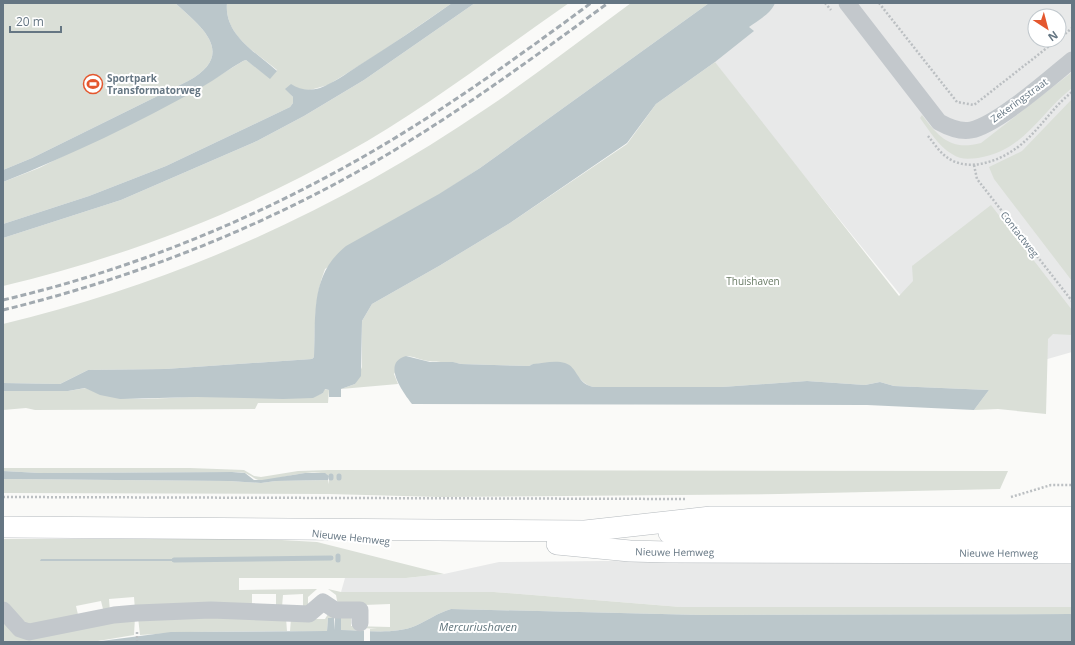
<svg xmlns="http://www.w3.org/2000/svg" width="1075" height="645" viewBox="0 0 1075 645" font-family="'Open Sans',sans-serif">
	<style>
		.built { fill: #e8e9e9; fill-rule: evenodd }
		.green { fill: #dadfd7 }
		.water { fill: #bbc7cb }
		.pier { fill: #fafaf8 }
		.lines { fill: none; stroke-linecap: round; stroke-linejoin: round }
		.stream { stroke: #bbc7cb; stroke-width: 5 }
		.major-casing { stroke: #b5babe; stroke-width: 22 }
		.path { stroke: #bbbfc2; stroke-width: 2.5; stroke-dasharray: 2 2; stroke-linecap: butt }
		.minor { stroke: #c3c8cc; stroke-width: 17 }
		.major { stroke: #fff; stroke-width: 21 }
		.rail { stroke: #a2aab0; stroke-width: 3; stroke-dasharray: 6 3; stroke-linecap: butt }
		.labels { text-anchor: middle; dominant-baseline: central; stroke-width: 4; stroke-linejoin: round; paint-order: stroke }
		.poi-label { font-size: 10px; font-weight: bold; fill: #657683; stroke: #fff; text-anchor: start }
		.street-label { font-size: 10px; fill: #657683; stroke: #fff }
		.park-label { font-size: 10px; fill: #687a64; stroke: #fff }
		.water-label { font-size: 11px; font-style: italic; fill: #60757c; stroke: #fff }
	</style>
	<rect width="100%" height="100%" fill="#fafaf8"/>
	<path class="built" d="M717,3H1072V352L970,381L772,136L686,25ZM1035,16H1059V40H1035Z
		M604,561L1072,564V607H681L494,592H341L345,578H406L444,574L499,562Z"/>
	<path class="green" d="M3,3H175C202,27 237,54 188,81L32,158L3,170Z
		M227,3H452L381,52L328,85L310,90L286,89L293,97V103L290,107L166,166L89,196L3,224V182L39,168L201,87L243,61L246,60L270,78L277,70C255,52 224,35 227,3Z
		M475,3H569C495,54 424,110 346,153C239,213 122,258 3,286V238L121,200L257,141L304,116L364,80Z
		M631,3H709L480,168L325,269C314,297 315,327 314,357L312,359L165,369L88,370L60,384L3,383V324C178,282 337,210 487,108C536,75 583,38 631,3Z
		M715,62L899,296L913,281L912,266L991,205L1072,310V335L1053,334L1048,339L1046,414L998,409L974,410L989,390L894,386L880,382L865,385L807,381L722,387H593C585,385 583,381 578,377C568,369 540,359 529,366L461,364C450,361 440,363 428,361C420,360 414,356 406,356L394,374L398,384L341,389L355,384L362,367V321L372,304L439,266L510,223L627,144L656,104Z
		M1072,72V88C1039,114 1024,151 978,158C969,159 960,160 952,154C938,146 929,130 920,118L922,115C939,137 950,151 981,143Z
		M1072,99V281L994,179L989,167L1022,151Z
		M86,388C120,405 160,397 197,397C235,397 273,397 310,398L323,393L324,389L329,390L328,403H258L255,409L35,410L26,408L3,410V391H68Z
		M3,468H190L244,470L254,476L261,477L298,471L328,470L1008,471L1000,489L779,494L440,497L329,494L3,493V479L229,481L261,483L276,481L328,480L329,484V476C318,467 282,478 268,480C255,482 255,477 245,473C241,472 236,472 232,472L40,473L3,471Z
		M3,539H264L317,542L444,574L406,578H239V590L317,589L308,597V607H303V594L283,595L282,607L276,606V594H252V606L135,610L134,597L109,599L110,612L104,613L101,601L76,606L79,619L33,628L3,605Z
		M328,589L341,592H494L681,607H1072V614L702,615L451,609C437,613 427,621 415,626C393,635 364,630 341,630L335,618H328L327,631H290L291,619H325L328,614H351V626L390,627V604L338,606L336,595Z
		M3,614L17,630L135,617L134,635L92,642H3Z
		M138,617L286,618L287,631L188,632L140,635Z"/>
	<path class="water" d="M175,3H227C224,35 256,52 277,71L270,79L246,60L243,61C229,69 216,79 202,87C138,123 71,155 3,182V170L32,158L188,81C237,54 202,27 175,3Z
		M452,3H475L364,80L304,116L257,141L121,200L3,238V224L89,196L166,166L290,107L293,103V97L285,89L291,84C300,90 309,91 320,88C333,83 346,74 358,66C390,46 421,25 452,3Z
		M709,3H775C771,14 758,20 749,27L754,31L715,62L656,104L627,143L510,223L439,266L372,304L362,321L361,376L355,384L341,389V397H329V390L325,389L323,393L313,398L283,399L197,397L120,399L100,395L85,388L68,391H3V383L60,384L88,370L165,369L312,359L314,357C316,314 310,275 346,246L439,194L480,168Z
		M406,356L430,362H453L461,364L529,366L533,364C542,363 556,360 565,363C578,367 576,383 593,387H722L807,381L865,385L880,382L894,386L989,390L974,410L867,405L412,404C403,392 381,363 406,356Z
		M3,471L40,473L232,472L245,473L254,480H262L305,473H325L329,476L328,480L276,481L261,483L229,481L3,479Z
		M41,559H179V561H40Z
		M451,609L702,615L1072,614V642H93L171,632L327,631L328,618H334V630L335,618H341V630C364,630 393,635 415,626C427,621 437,613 451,609Z"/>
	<path class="pier" d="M364,628L377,629H370V642H364Z"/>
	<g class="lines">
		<path class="stream" d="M331,476V478
			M339,476V478
			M338,556V560
			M174,560L331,558"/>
		<defs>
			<g id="major">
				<path d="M3,527L585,531L711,517H1072"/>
				<path d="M669,533L767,535H1072"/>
				<path id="s1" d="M557,544L630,551L668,552L1072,553"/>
			</g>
		</defs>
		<use href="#major" class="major-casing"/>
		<path class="path" d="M825,3L831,10
			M879,3L957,102L974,105L1057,40
			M1059,39L1072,28
			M928,136C933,142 938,150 944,155C968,176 1006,159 1025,141C1042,126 1054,106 1072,92
			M974,165L977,179L1072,301
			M3,497L686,499
			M1011,497L1051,485H1072
			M137,642V630"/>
		<path class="minor" d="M847,3L939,122C948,127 960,132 971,130C997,125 1050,78 1072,60
			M3,610L20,629L29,632L114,615L137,613L211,610L309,614L323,602L335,610H360V623"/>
		<use href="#major" class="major"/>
		<path class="rail" d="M3,300C153,265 298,201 427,118C483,82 537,43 591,3
			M3,310C134,278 261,228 378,160C458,113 533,58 608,3"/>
	</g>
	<defs>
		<symbol id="stadium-ring" viewBox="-11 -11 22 22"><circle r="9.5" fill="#fff" stroke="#e4572e" stroke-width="1.5"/><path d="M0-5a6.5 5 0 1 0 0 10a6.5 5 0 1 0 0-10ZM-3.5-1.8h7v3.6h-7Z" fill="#e4572e"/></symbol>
	</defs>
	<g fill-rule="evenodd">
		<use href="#stadium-ring" x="82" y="73" width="22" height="22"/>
	</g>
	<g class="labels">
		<g class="poi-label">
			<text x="107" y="78">Sportpark<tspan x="107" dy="12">Transformatorweg</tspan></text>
		</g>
		<g class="street-label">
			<text transform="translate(1019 100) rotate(-36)">Zekeringstraat</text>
			<text transform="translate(1020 234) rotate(52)">Contactweg</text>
			<text transform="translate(351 537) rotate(6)">Nieuwe Hemweg</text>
			<text stroke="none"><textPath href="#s1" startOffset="118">Nieuwe Hemweg</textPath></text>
			<text stroke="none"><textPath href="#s1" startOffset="442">Nieuwe Hemweg</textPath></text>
		</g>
		<g class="park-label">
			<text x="753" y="281">Thuishaven</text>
		</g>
		<g class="water-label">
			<text x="478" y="626">Mercuriushaven</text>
		</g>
	</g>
	<rect width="1075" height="645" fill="none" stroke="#657683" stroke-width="8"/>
	<g transform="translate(1047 28) rotate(144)"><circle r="19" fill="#ffffff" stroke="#c1c8cd"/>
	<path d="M0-3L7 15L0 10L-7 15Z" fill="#e4572e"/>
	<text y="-6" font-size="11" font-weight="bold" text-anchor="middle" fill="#657683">N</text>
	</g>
	<path d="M10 26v6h51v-6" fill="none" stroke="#657683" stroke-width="2"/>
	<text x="16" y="26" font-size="12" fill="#657683" stroke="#ffffff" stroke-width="3" paint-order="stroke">20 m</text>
</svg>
